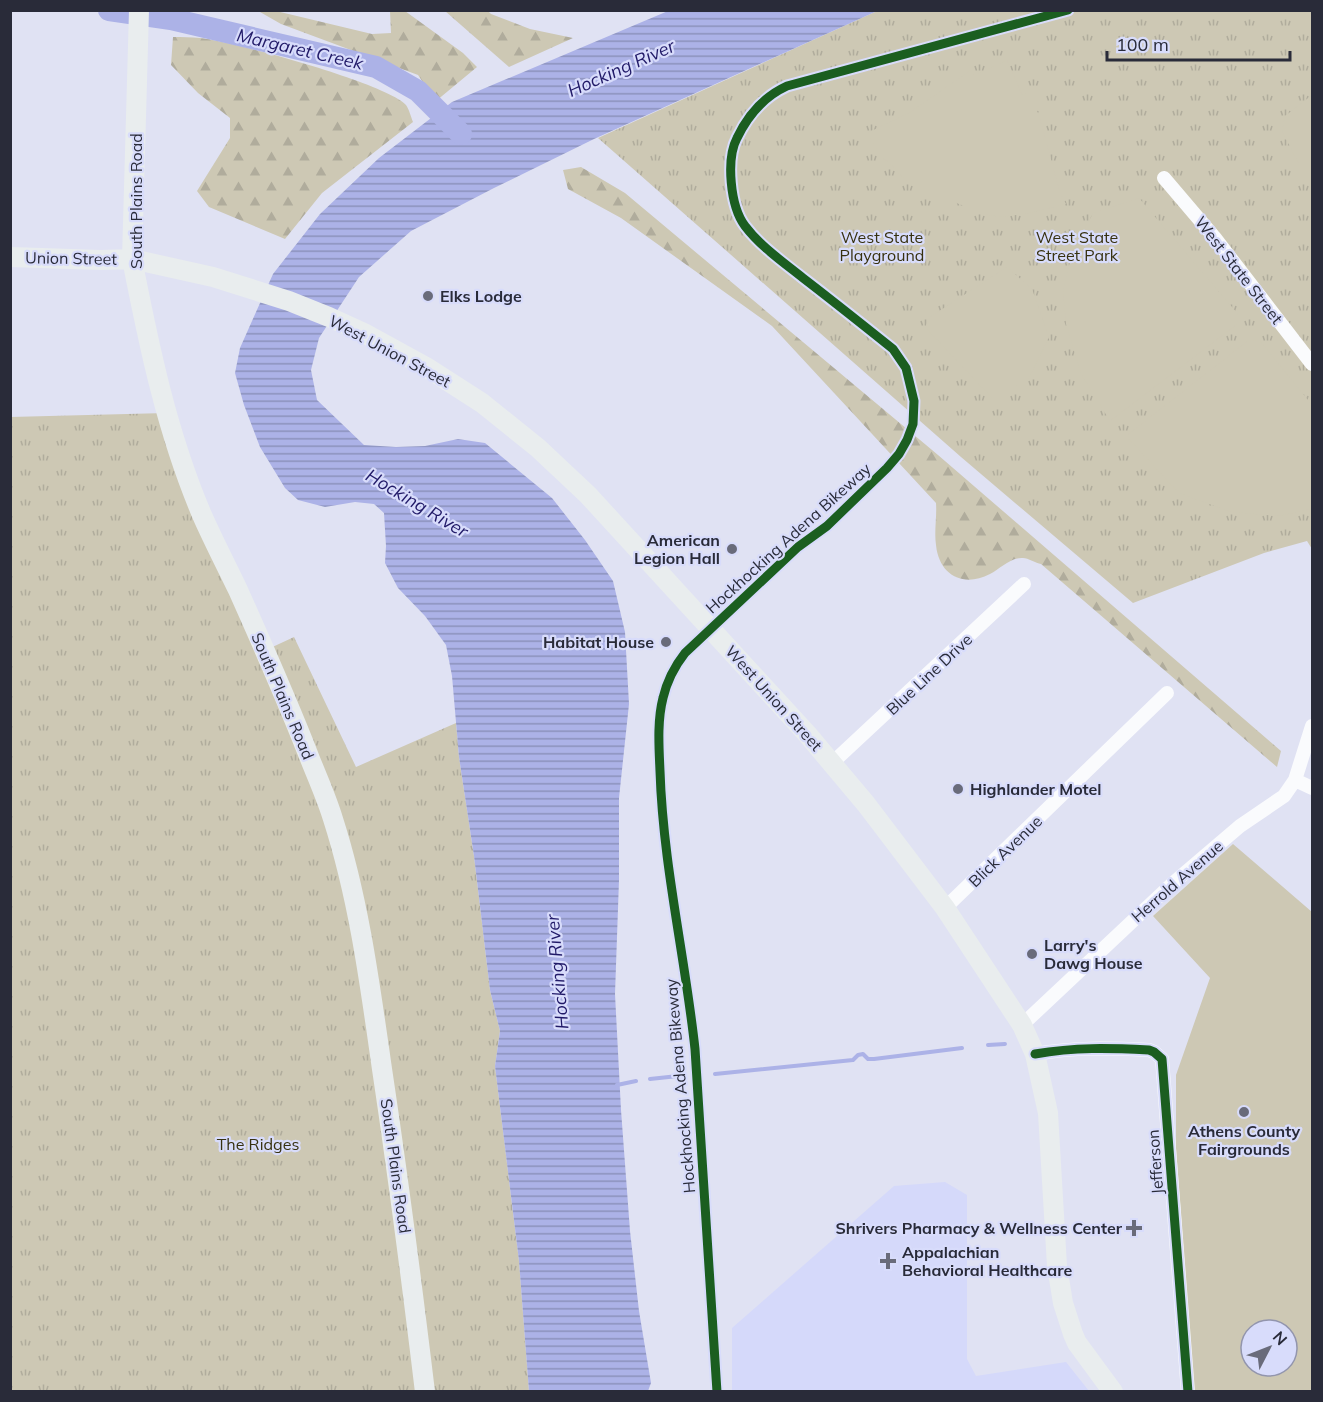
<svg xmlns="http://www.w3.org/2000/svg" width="1323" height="1402" viewBox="0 0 1323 1402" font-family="Mulish,sans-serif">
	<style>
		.built { fill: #d5d9fa }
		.forest { fill: url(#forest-firs) }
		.park { fill: url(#park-tufts) }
		.pitch { fill: #cdc8b4; fill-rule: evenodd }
		.water { fill: url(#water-rules) }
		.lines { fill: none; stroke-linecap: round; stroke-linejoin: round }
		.stream { stroke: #acb2e7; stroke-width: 4 }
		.river { stroke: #acb2e7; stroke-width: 22 }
		.street { stroke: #fafbfd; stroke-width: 14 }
		.secondary { stroke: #e9edee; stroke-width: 20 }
		.cycleway-casing { stroke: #d8dcfb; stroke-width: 13 }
		.cycleway { stroke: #1b5e20; stroke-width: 9 }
		.poi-dot { fill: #696b7a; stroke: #d8dcfb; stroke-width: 2 }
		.labels { text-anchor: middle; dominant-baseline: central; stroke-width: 4.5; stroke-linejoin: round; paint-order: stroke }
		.street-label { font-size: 16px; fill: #292b39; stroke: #d8dcfb }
		.park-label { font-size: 16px; fill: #37310f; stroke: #d8dcfb }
		.poi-label { font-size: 16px; font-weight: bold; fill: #292b39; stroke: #d8dcfb; text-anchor: start }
		.water-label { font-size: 18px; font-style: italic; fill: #211a68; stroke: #d8dcfb }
	</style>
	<defs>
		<pattern id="forest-firs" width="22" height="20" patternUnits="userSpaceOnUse" patternTransform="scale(1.5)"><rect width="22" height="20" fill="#cdc8b4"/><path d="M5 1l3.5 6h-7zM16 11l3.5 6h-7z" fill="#b0ac9c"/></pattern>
		<pattern id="park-tufts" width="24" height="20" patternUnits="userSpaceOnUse" patternTransform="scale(1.5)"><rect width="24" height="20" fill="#cdc8b4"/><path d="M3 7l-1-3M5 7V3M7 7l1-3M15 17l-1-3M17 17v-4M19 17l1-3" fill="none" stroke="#b0ac9c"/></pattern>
		<pattern id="water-rules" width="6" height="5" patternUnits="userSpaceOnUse" patternTransform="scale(1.5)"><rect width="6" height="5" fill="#acb2e7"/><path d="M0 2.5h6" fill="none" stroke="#8c91bc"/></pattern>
	</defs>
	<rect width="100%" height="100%" fill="#e0e2f3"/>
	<path class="built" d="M945,1182L967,1195V1359L976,1376L1066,1362L1089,1391H732V1328L894,1186Z"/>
	<path class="forest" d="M261,11H276L372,34L391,33L390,11H405L463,53L477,67L436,101L418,75L281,24L260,12Z
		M445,11H488L491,14L530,29L573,38L509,67Z
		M173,37C182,37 191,37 200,38C232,41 388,84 406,105C409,109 411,117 413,122L322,193L285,239L209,207L197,191L230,138V118L198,93L171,65Z
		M581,167L625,193L938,455L1281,751L1277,767L1041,564C1036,563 1028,558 1023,558C1011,557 1000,569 990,574C963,588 939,575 936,545C934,532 937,517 936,503L772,326L621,218L568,189L563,170Z"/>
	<path class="park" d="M877,11H1312V549L1307,541L1264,553L1133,603L961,457L598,138Z
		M166,413L266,650L294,637L356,767L456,723L459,757L474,856L490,990L500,1031L495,1066L519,1261L529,1391H11L10,417Z"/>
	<path class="pitch" d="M1007,60L1022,95L1028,93L1039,115L1060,193L1066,204L1025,214L1000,217L984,214L914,186L905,180L889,162L882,158L867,133L909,113L971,70L974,75Z
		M1312,95V177L1299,164L1282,131L1285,116Z
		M1139,198L1238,314L1236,325L1110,421L1081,374L1066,324L1063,290L1072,254L1093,213Z
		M1007,267L1032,289L1049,337L1028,380L992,398L927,329L926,325L930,317Z
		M1249,340L1260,341L1312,405V508L1311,509L1279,516L1231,512L1179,493L1126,436Z
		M1233,844L1312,912V1391H1194L1176,1148V1075L1210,978L1153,916ZM1251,1330H1287V1366H1251Z"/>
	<path class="water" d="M668,11H877L594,139L494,188L411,231L359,277L319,338L311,370L317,400L364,445L396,447L425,446L458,439L485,443L552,498L585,540L613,581L625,632L629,704L619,798V880L615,994L621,1110L630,1231L639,1311L651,1383L648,1391H529L519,1261L495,1066L500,1031L490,990L474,856L459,757L452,676L446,645L425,616L398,588L385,563L386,546L384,513L374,504L355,502L325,507L298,500L285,488L260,447L244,405L235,373L240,348L273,274L320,214L379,158L452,102Z"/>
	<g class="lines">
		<path class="stream" d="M988,1045L1005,1044
			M715,1074L853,1060L858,1055L863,1054L868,1059H874L962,1048
			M650,1079L678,1076
			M617,1085L636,1081"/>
		<path class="river" d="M109,10L171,19L376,67L418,91L461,134"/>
		<path class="street" d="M1164,178L1215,238L1312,364
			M832,763L1024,584
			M1295,780L1312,788
			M945,908L1167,693
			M1022,1025L1172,884L1240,826L1284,796L1295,780L1312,726
			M1035,1054C1076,1047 1108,1048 1149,1050L1154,1052L1162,1059L1188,1392"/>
		<path class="secondary" d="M139,10L132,259C149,346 167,433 202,515C213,540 226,565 238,590C263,646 288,702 310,759C318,779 327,799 333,819C359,900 370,985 382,1069C398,1176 412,1284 425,1392
			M10,257L101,260L132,259L213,277L289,301L329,317L364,333L426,367L482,403L538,448L588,495L808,735L866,804L945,908L1022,1025L1035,1054L1048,1113L1057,1266L1063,1303L1073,1334L1077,1343L1113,1392"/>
		<defs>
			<path id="cycleway" d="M1035,1054C1076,1047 1108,1048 1149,1050L1154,1052L1162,1059L1188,1392
				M717,1392L695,1049C685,956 663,865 660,771C659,748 657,721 663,698C667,681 674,667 685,653L798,547L827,526L887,468L899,454L907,440L913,424L914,401L906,368L893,349C863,325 833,301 803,278C783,262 760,246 745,226C730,206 726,159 737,138C748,115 763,97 787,86L1068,10"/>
		</defs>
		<use href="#cycleway" class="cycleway-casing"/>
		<use href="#cycleway" class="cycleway"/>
	</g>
	<g class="poi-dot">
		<circle cx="428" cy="296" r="6"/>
		<circle cx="732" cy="549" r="6"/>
		<circle cx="666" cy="642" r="6"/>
		<circle cx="958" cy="789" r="6"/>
		<circle cx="1032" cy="954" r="6"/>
		<circle cx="1244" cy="1112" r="6"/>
		<path d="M1131 1219h6v6h6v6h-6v6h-6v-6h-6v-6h6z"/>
		<path d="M885 1252h6v6h6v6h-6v6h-6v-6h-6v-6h6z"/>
	</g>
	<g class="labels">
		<g class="street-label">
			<text transform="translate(136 201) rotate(-90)">South Plains Road</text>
			<text transform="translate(71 258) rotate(1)">Union Street</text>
			<text transform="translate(1239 270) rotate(52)">West State Street</text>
			<text transform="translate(390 351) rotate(28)">West Union Street</text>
			<text transform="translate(788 538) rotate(-42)">Hockhocking Adena Bikeway</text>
			<text transform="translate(929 674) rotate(-43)">Blue Line Drive</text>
			<text transform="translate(283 696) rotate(67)">South Plains Road</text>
			<text transform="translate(774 698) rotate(48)">West Union Street</text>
			<text transform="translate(1005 851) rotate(-44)">Blick Avenue</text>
			<text transform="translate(1177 881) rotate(-41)">Herrold Avenue</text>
			<text transform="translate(680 1086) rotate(-95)">Hockhocking Adena Bikeway</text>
			<text transform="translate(1155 1162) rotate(-94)">Jefferson</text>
			<text transform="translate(396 1166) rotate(82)">South Plains Road</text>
		</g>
		<g class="park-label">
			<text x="882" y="237">West State<tspan x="882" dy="18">Playground</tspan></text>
			<text x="1077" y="237">West State<tspan x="1077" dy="18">Street Park</tspan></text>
			<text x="258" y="1144">The Ridges</text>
		</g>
		<g class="poi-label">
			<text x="440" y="296">Elks Lodge</text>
			<text x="720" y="540" text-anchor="end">American<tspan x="720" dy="18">Legion Hall</tspan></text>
			<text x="654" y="642" text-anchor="end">Habitat House</text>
			<text x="970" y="789">Highlander Motel</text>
			<text x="1044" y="945">Larry's<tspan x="1044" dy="18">Dawg House</tspan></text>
			<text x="1244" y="1131" text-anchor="middle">Athens County<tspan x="1244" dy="18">Fairgrounds</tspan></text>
			<text x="1122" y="1228" text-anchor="end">Shrivers Pharmacy &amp; Wellness Center</text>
			<text x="902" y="1252">Appalachian<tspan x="902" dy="18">Behavioral Healthcare</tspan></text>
		</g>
		<g class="water-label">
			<text transform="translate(300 49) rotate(13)">Margaret Creek</text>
			<text transform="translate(621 68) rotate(-24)">Hocking River</text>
			<text transform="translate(417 503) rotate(31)">Hocking River</text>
			<text transform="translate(557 972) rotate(-95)">Hocking River</text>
		</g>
	</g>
	<rect width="1323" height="1402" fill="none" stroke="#292b39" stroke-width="24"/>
	<g transform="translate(1269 1348) rotate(48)"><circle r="28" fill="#d8dcfb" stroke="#9295ad" stroke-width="1.5"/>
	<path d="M0-4.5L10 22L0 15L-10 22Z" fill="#696b7a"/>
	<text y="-9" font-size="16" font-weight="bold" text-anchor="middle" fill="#292b39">N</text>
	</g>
	<path d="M1107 51v9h183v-9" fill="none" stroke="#292b39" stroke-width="3"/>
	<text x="1116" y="51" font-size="18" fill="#292b39" stroke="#d8dcfb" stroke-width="4.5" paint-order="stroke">100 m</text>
</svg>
